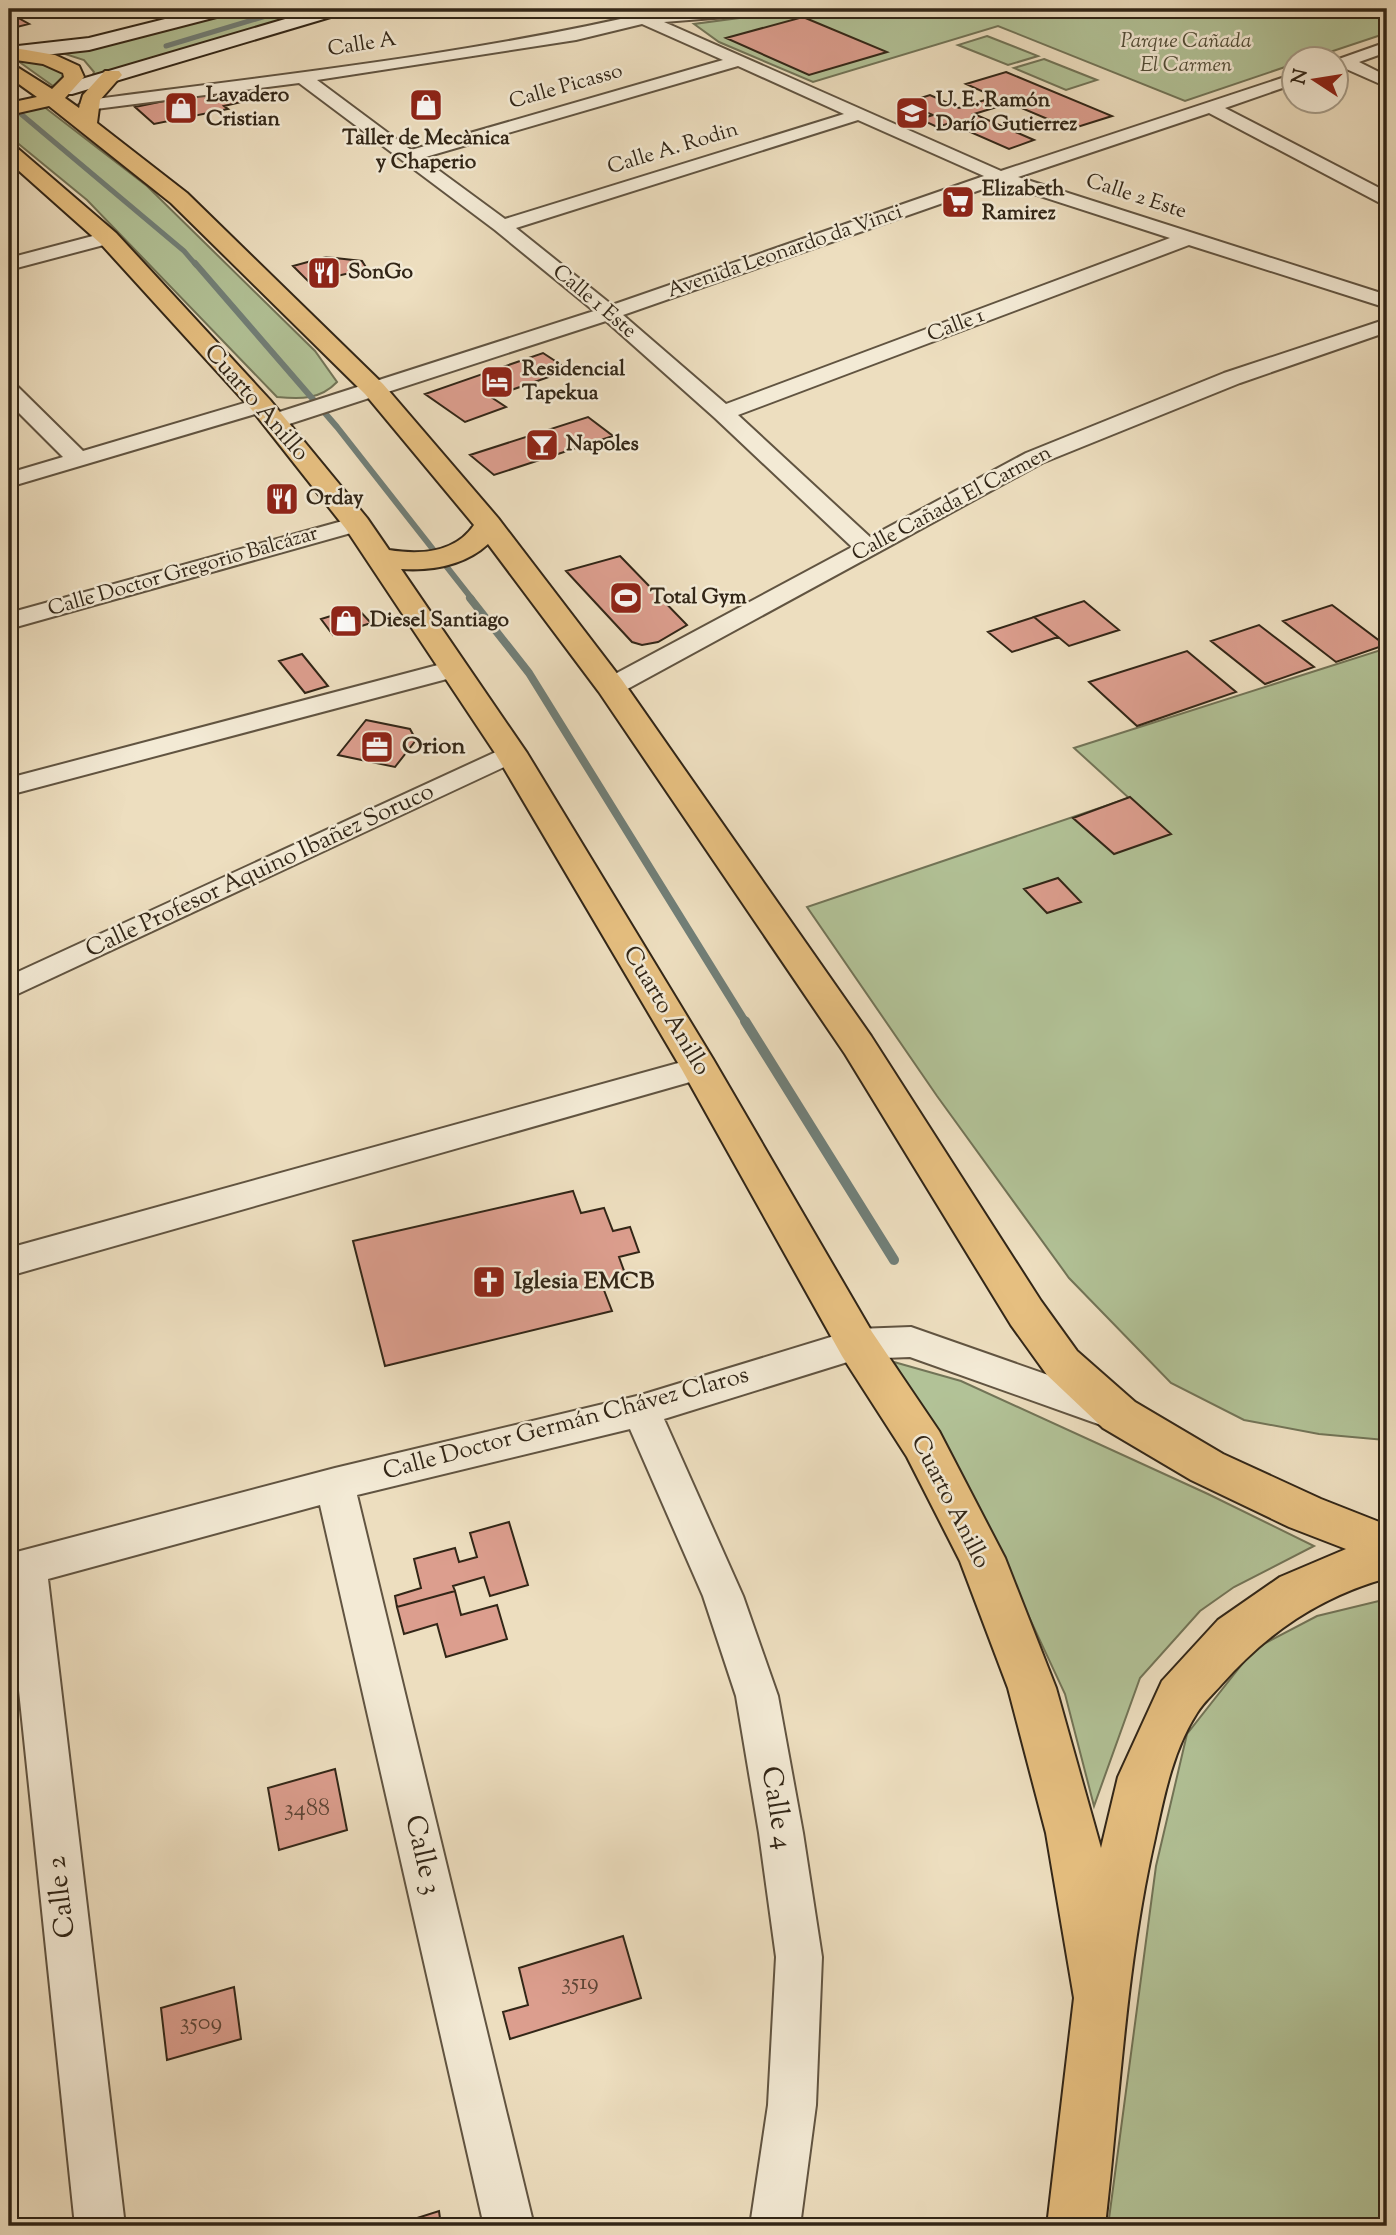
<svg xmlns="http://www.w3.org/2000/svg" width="1396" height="2235" viewBox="0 0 1396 2235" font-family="'Sorts Mill Goudy',serif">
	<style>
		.green { fill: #b2c297; stroke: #727457; stroke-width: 2 }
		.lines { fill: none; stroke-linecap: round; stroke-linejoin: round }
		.stream-far3 { stroke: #717f78; stroke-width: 5 }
		.stream-far2 { stroke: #717f78; stroke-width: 6 }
		.stream-far1 { stroke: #717f78; stroke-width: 8 }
		.stream { stroke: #717f78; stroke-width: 10 }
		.building { fill: #dc9e8e; stroke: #322617; stroke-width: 2 }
		.street-casing { stroke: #615441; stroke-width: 4 }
		.secondary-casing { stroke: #322617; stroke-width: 4 }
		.highway-casing { stroke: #322617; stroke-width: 4 }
		.street { fill: #f3ead5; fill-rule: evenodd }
		.secondary { fill: #f3ead5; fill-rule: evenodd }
		.highway { fill: #e6bf80; fill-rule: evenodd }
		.labels { text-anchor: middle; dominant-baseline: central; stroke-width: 5; stroke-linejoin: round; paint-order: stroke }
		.far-park-label { font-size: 21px; font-style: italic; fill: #524d37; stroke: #f3ead5 }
		.far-street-label { font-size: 21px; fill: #322617; stroke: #f3ead5 }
		.far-poi-label { font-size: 21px; font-weight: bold; fill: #322617; stroke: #f3ead5; text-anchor: start }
		.street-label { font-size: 24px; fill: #322617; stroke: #f3ead5 }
		.poi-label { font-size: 24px; font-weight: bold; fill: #322617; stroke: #f3ead5; text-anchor: start }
		.near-number-label { font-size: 24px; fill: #5c4435 }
		.near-street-label { font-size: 28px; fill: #322617; stroke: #f3ead5 }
	</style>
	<rect width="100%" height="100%" fill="#eddebf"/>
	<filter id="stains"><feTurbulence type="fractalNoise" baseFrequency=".00286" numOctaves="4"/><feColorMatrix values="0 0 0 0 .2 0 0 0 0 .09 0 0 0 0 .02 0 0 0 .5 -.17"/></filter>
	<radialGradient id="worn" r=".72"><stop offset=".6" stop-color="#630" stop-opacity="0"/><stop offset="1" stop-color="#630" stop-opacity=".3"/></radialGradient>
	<path class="green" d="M243,9H319L92,77L94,72L84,60L59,52L113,44Z
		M806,9H1387V33L1309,59L1294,60V64L1185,101L998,26L813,82L719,42L694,24Z
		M987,36L1038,56L1008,65L958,45Z
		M11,56L30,57L65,73L63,79L53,86Z
		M1044,59L1097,80L1066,90L1014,68Z
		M43,106L147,186L315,351L337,382C320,400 300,399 277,397L87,200L9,136V115Z
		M1387,648V1439L1385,1440L1319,1434L1244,1420L1171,1383L1069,1278L937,1096L807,907L1129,798L1074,748Z
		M894,1362L961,1381L1208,1494L1314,1546L1234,1587L1200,1611L1140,1678L1094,1806L1065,1694L1009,1574Z
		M1387,1599V2226H1108L1156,1866L1187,1734L1254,1649L1317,1616Z"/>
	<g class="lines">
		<path class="stream-far3" d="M166,46L289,9
			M21,114L184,251L196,265"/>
		<path class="stream-far2" d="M195,263L337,427L472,599"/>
		<path class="stream-far1" d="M470,598L529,673L746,1023"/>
		<path class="stream" d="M745,1021L894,1260"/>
	</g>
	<path class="building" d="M13,15L29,24L9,29V17Z
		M803,17L887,52L809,75L726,38Z
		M1006,72L1112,116L1071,129L1010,103L974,114L1034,140L1009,149L950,123L937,127L920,119L933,115L905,103L930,95L959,108L995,97L966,84Z
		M208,92L215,98L238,93L246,101L224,106L228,109L154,124L135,107Z
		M326,257L362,261L367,269L328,278L332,280L312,285L293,266Z
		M543,353L569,370L491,397L506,407L465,422L425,394Z
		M588,417L613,436L494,475L470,455Z
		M620,556L687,625L658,642L642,645L632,642L566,571Z
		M1084,601L1119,630L1069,646L1034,617Z
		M1332,605L1385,645L1336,662L1283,621Z
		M357,608L371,623L333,635L321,619Z
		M1034,617L1058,637L1012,652L988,632Z
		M1259,625L1314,667L1265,684L1211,641Z
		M1187,651L1236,692L1137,726L1089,682Z
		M302,654L328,686L305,693L279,661Z
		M366,720L410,729L416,740L395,767L338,755Z
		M1130,797L1171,834L1114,854L1073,818Z
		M1058,878L1081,902L1047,913L1024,889Z
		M573,1191L581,1213L604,1208L613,1231L630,1227L639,1252L619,1257L627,1279L602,1285L612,1311L385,1366L353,1241Z
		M509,1522L528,1585L490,1596L484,1577L453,1586L455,1591L397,1607L395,1596L421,1588L414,1559L455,1548L459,1562L477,1557L470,1533Z
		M455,1591L461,1615L497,1605L507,1639L446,1657L437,1624L404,1634L397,1607Z
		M335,1769L347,1830L279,1850L268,1788Z
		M623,1936L641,1998L510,2039L503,2012L528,2005L519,1968Z
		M234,1987L241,2039L167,2060L161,2008Z
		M439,2211L441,2226H392Z"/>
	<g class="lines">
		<defs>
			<path id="street" d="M176,9H196L207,16L199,21Z
				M664,9H772L764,14L664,22L1001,171L1294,74V84L1225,108L1387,192V205L1380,203L1209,113L1018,177L1387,295V308L1189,245L738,415L870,537L1026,453L1224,373L1387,319V332L1240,383L1042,463L620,693H602L598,687L602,681L852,547L715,418L606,321L283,426H267L264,421L267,416L594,311L495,230L299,83L88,110L79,105L88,100C280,75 476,54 664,9ZM642,24L723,60L411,150L317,80L576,40ZM738,66L844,114L505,219L422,158ZM858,120L984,176L612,305L516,228ZM1000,183L1170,238L726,404L623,315Z
				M1387,42V52L1359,62L1387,76V87L1344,68L1336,70V60Z
				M108,232L118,238L115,242L9,270V258Z
				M9,385L17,386L83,451L261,398L272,405L269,410L9,487V473L63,457L9,403Z
				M357,517L365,519L369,524L365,529L9,629V613Z
				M453,661L462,663L466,669L462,675L9,795V778Z
				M511,745L521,747L525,753L521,759L9,998V976Z
				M700,1057L711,1060L716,1068L711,1076L9,1276V1248Z
				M911,1327L1128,1403L1134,1414L1128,1425L1115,1430L910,1357L857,1359L664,1419L743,1596L778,1696L803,1833L822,1957L816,2105L800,2226H750L768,2105L776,1957L759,1833L736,1696L703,1596L630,1429L357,1495L534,2226H484L320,1505L48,1579L125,2226H75L9,1595V1554L335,1468L641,1395L857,1329Z"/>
			<path id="secondary" d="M205,9H235L232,13L89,50L9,59V47L89,38Z
				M319,9H347L344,13L72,94H58L55,90L58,86Z"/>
			<path id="highway" d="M9,47L55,55L79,66L84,77L65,98L79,108L83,95L105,71H119L122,75L100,100L97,123L187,193L383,384L498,518L622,680L871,1036L1041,1301L1077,1351L1135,1402L1223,1454L1321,1499L1387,1525V1578C1319,1597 1267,1633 1221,1685C1213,1694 1203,1703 1197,1713C1173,1750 1164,1796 1155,1838C1126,1965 1120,2097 1105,2226H1047L1074,1998L1046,1833L1008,1688L960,1561L907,1457L842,1356L681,1068L495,753L346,529L252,410L100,243L9,162V145L16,147L116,233L270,400L367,518L389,550C420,555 455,553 474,525L365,394L171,203L49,106L9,115V103L37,97L9,77V62L52,89L64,77L63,73L43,64L9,59ZM488,544L599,692L845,1054L1011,1325L1047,1375L1103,1428L1191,1480L1289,1527L1346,1549L1280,1577L1218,1620L1162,1681L1118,1777L1101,1848L1056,1688L1005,1558L939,1431L872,1332L713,1059L527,753L401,569C433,571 465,565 488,544Z"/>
		</defs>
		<use href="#street" class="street-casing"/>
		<use href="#secondary" class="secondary-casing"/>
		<use href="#highway" class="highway-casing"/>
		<use href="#street" class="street"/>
		<use href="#secondary" class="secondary"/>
		<use href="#highway" class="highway"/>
	</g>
	<defs>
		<symbol id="shop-square" viewBox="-11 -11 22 22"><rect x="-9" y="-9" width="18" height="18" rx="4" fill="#8f2418" stroke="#f3ead5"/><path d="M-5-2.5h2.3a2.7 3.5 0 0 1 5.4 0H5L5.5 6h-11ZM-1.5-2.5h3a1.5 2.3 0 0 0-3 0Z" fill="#fff"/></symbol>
		<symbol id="school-square" viewBox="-11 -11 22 22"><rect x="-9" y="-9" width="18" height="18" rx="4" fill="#8f2418" stroke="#f3ead5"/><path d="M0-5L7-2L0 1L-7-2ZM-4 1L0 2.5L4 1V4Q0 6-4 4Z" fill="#fff"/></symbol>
		<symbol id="supermarket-square" viewBox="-11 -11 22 22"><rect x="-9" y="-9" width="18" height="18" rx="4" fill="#8f2418" stroke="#f3ead5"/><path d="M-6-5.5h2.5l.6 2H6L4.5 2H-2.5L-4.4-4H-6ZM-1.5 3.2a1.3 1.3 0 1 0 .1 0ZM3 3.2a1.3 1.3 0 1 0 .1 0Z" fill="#fff"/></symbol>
		<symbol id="restaurant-square" viewBox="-11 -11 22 22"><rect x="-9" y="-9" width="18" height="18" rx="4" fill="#8f2418" stroke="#f3ead5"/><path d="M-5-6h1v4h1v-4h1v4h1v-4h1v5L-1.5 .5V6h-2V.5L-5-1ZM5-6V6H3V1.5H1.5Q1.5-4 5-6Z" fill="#fff"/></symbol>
		<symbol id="hotel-square" viewBox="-11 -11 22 22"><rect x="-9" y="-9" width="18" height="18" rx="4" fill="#8f2418" stroke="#f3ead5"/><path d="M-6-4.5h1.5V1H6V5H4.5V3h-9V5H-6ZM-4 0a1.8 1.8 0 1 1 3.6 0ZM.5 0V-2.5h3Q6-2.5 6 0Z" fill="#fff"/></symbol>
		<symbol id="bar-square" viewBox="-11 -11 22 22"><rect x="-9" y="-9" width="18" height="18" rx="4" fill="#8f2418" stroke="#f3ead5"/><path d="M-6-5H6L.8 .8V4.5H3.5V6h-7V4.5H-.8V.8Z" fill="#fff"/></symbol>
		<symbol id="stadium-square" viewBox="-11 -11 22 22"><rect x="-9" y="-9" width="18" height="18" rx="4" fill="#8f2418" stroke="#f3ead5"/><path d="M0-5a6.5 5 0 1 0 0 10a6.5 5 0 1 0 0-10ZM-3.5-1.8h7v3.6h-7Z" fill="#fff"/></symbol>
		<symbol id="office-square" viewBox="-11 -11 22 22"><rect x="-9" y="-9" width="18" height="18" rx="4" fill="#8f2418" stroke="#f3ead5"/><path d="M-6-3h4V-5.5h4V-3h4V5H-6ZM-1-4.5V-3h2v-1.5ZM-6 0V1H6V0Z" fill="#fff"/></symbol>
		<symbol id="church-square" viewBox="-11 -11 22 22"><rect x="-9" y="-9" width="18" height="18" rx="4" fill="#8f2418" stroke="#f3ead5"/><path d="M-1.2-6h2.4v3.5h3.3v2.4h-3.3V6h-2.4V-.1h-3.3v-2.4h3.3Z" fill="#fff"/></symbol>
	</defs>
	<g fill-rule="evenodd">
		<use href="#shop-square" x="407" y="86" width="38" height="38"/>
		<use href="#shop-square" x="162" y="89" width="38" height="38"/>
		<use href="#school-square" x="893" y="94" width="38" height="38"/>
		<use href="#supermarket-square" x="939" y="183" width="38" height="38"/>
		<use href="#restaurant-square" x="305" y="254" width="38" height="38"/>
		<use href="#hotel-square" x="478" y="363" width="38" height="38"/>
		<use href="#bar-square" x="523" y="426" width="38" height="38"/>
		<use href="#restaurant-square" x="263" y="480" width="38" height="38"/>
		<use href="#stadium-square" x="607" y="579" width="38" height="38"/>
		<use href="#shop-square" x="327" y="602" width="38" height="38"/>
		<use href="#office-square" x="358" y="728" width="38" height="38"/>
		<use href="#church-square" x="470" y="1263" width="38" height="38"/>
	</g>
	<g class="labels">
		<g class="far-park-label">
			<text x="1186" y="42">Parque Cañada<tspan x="1186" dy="24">El Carmen</tspan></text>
		</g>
		<g class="far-street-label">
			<text transform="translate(362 45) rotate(-9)">Calle A</text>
			<text transform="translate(566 87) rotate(-16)">Calle Picasso</text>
			<text transform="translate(673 149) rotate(-17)">Calle A. Rodin</text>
			<text transform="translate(1136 197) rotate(18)">Calle 2 Este</text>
			<text transform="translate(785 252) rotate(-19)">Avenida Leonardo da Vinci</text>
			<text transform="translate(594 302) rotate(40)">Calle 1 Este</text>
			<text transform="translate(956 326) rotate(-21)">Calle 1</text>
			<text transform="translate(952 504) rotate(-28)">Calle Cañada El Carmen</text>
			<text transform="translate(183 572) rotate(-16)">Calle Doctor Gregorio Balcázar</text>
		</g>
		<g class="far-poi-label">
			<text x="206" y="96">Lavadero<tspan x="206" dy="24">Cristian</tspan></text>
			<text x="936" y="101">U. E. Ramón<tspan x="936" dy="24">Darío Gutierrez</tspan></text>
			<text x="426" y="139" text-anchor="middle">Taller de Mecànica<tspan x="426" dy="24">y Chaperio</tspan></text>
			<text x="982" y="190">Elizabeth<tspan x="982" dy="24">Ramirez</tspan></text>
			<text x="348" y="273">SonGo</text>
			<text x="522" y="370">Residencial<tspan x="522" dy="24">Tapekua</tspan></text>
			<text x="566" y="445">Napoles</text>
			<text x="306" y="499">Orday</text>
			<text x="650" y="598">Total Gym</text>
			<text x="370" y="621">Diesel Santiago</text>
		</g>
		<g class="street-label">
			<text transform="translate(256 403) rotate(49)">Cuarto Anillo</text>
			<text transform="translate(260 871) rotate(-25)">Calle Profesor Aquino Ibañez Soruco</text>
			<text transform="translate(666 1011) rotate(59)">Cuarto Anillo</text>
			<text transform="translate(566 1424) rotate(-15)">Calle Doctor Germán Chávez Claros</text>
			<text transform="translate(950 1502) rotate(63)">Cuarto Anillo</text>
		</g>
		<g class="poi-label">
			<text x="402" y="747">Orion</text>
			<text x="514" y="1282">Iglesia EMCB</text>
		</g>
		<g class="near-number-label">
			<text x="307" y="1809">3488</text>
			<text x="580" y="1983">3519</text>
			<text x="201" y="2023">3509</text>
		</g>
		<g class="near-street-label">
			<text transform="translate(776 1808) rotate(81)">Calle 4</text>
			<text transform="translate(422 1855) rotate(77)">Calle 3</text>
			<text transform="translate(62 1897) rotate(-97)">Calle 2</text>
		</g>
	</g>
	<rect width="1396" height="2235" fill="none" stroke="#eddebf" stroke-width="35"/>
	<rect x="10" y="10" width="1375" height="2214" fill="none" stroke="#322617" stroke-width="3.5"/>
	<rect x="18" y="18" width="1361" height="2200" fill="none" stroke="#322617" stroke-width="2"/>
	<g transform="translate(1315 80) rotate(282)"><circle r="33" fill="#f3ead5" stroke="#a69c89" stroke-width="2"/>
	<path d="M0-5L12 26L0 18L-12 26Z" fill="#8f2418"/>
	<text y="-10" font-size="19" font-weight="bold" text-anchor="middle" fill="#322617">N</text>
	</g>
	<rect width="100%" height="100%" filter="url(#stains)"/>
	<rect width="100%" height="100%" fill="url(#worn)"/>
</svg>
